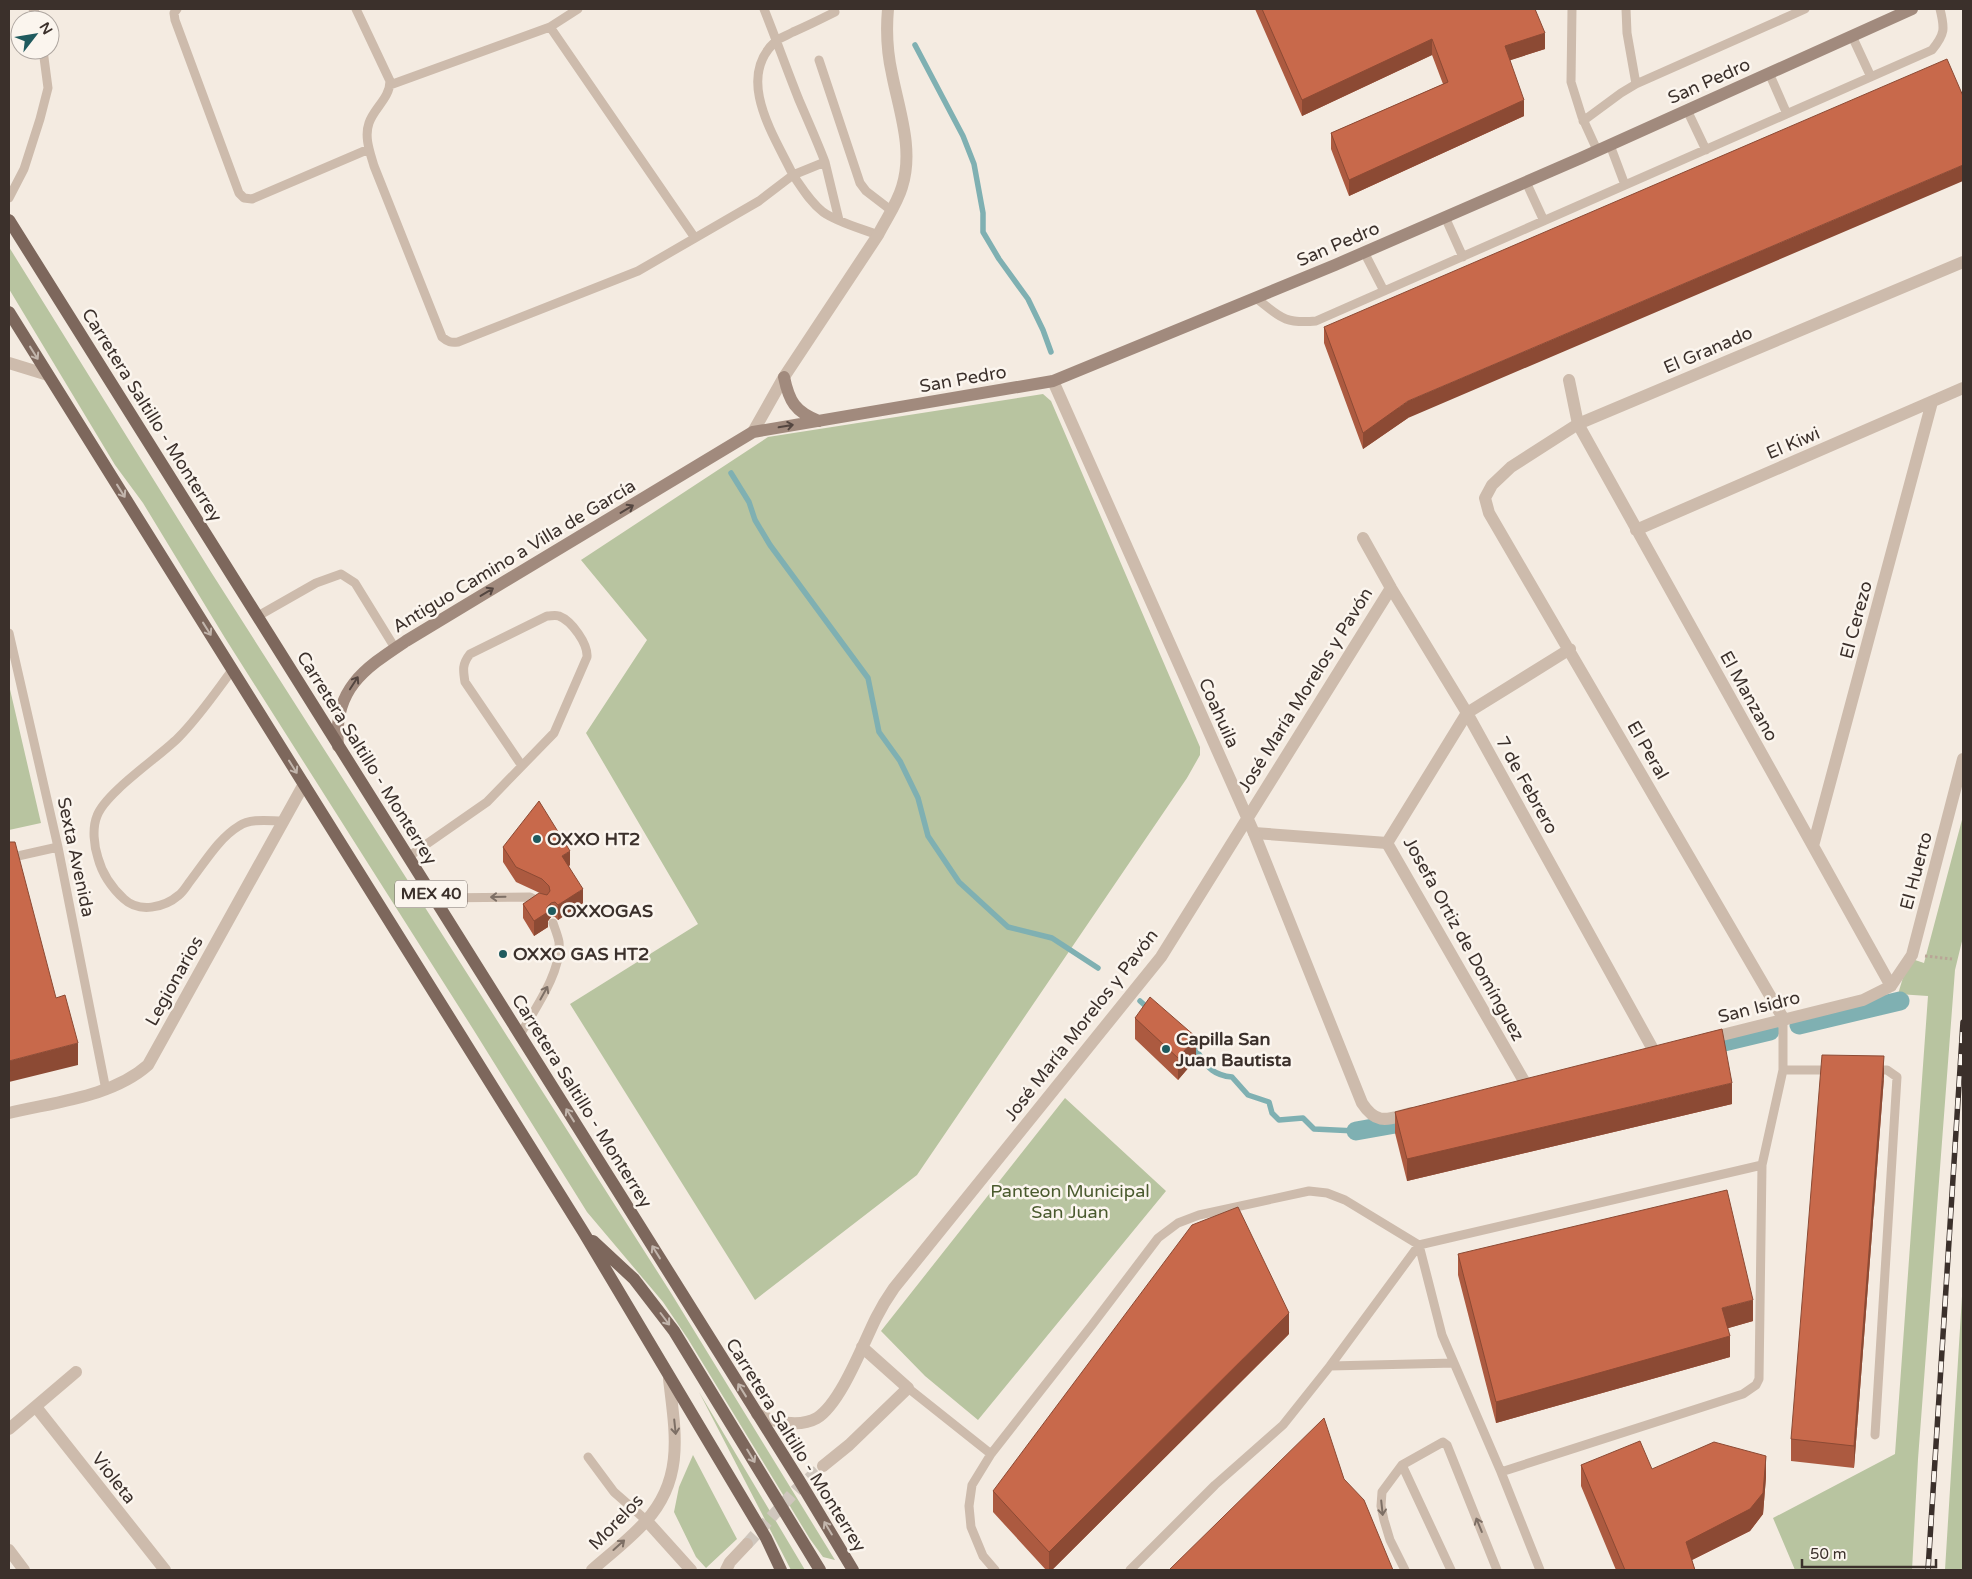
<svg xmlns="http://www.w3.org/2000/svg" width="1972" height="1579" viewBox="0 0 1972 1579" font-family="'Varela Round',sans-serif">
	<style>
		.green { fill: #b8c4a0 }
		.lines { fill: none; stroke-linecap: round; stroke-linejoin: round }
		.stream { stroke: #7fb0b2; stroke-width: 5.5 }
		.canal { stroke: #7fb0b2; stroke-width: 19 }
		.minor-tunnel { stroke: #cfc6bd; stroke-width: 12; stroke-dasharray: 12 6; stroke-linecap: butt }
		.path { stroke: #b9a596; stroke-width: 3; stroke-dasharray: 2.5 2.5; stroke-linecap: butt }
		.service { stroke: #cdbbac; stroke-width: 9 }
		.pedestrian { stroke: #cdbbac; stroke-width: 12 }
		.minor { stroke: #cdbbac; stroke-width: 12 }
		.tertiary { stroke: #cdbbac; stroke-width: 12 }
		.secondary { stroke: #a18a7d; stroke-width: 12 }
		.primary { stroke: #7d675c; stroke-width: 12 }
		.rail-casing { stroke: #3b302b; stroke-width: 5.5 }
		.rail { stroke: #fbf5ee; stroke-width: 4; stroke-dasharray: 11; stroke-linecap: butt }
		.wall { fill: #ac5a40 }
		.shaded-wall { fill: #8c4a34 }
		.building { fill: #c8694b; stroke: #8c4a34 }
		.oneway { stroke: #c2b5ac }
		.oneway2 { stroke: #544640 }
		.oneway3 { stroke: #7d6f65 }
		.poi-dot { fill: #1f5a5e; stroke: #fbf5ee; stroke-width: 2 }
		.labels { text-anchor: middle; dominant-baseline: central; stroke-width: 5; stroke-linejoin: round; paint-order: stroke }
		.shield { fill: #fbf5ee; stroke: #756b66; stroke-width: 1 }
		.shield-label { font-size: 16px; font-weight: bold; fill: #3b302b }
		.street-label { font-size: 18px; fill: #3b302b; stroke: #fbf5ee }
		.poi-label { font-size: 18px; font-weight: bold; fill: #3b302b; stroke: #fbf5ee; text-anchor: start }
		.park-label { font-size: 18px; fill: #4a5a2e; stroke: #fbf5ee }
	</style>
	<rect width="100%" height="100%" fill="#f4ebe1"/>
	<path class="green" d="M9,247L211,572L671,1293L835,1560L823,1557L810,1539L688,1339L663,1302L587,1212L473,1029L225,638L143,503L115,465L9,289Z
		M1043,394L1051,401L1200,747V755L1187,778L917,1175L755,1300L570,1004L698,924L586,733L647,640L581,560L768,437Z
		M9,685L41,823L9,830Z
		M1963,816V937L1955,970L1918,1459L1912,1570H1795L1773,1518L1895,1454L1928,996L1898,994L1909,958L1924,963Z
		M1065,1098L1166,1191L978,1420L925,1376L881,1331Z
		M1963,1280V1570H1945Z
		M699,1392L805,1570H791Z
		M693,1455L737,1539L706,1568L696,1557L674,1512L679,1487Z"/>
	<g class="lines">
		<path class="stream" d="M915,45L963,136L974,164L983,213V232L999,259L1028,299L1043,330L1051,352
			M731,473L749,502L755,520L770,545L868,678L879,732L900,761L918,798L928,836L959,882L1008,927L1052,938L1098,968
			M1140,1001L1149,1009
			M1193,1046C1206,1062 1208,1075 1232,1077L1248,1095L1269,1102L1272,1113L1279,1120L1303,1118L1314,1129L1356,1131"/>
		<path class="canal" d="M1799,1025L1900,1001
			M1699,1048L1770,1031
			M1356,1131L1418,1120"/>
		<path class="minor-tunnel" d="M747,1544L796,1490L823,1466"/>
		<path class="path" d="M1925,956L1952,959"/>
		<path class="service" d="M33,9L39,20
			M177,9L174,13L175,20L239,193L244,198L252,199L369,149
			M356,9L390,81C390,98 374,108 369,123C364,137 370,152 374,166L442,337C448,342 451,343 458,342L638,271L759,201L793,175C802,188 810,202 823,212C839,223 860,228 878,235
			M764,9C776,39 787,70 799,100C808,121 817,141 825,162L793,175C775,137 734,78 776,41C781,37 788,35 793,32C807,26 821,19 835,12
			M1572,9L1571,82L1582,117L1597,150
			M550,27L695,238
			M1852,36L1871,77
			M819,60L860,183L866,191L892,211
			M1769,73L1787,114
			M1636,84L1805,9
			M390,85L550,27L578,9
			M1687,110L1706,150
			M1583,121L1621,93L1636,84L1627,33L1626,9
			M1610,145L1625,185
			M825,162L839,220
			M1526,182L1544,221
			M9,198L24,169L40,119L48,88L43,50
			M1445,217L1463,257
			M1364,252L1384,291
			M1256,298C1280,317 1284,324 1316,321L1932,50C1945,34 1945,29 1940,9
			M258,616L316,583L341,574L355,583L395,648
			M9,633L58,847L106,1090
			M233,669C215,693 199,717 178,738C159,757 105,793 97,816C92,828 94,846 98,858C102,873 112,888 124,899C139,913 164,908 179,895C184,891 187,885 191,880C205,862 219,838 239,826C251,818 269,821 283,821
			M408,857L487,802L554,733L587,657C588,644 572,621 559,616C555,615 551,616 547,616L470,654C462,664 463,670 465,682L522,766
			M9,858L58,847
			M434,898L530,897L542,903
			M520,1035C534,1010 562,972 559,942C558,936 555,929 553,923
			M1783,1070H1831
			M1874,1070H1887L1897,1077L1875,1435
			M1330,1366L1454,1363
			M908,1388L991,1454
			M588,1457L614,1492L646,1520
			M1402,1465L1451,1570
			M1501,1472L1743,1394L1756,1385L1759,1379L1762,1165
			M995,1570L983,1556L971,1527L969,1506L972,1485L991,1454L1092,1325L1158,1238L1178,1223L1199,1215L1309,1191L1327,1193L1345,1200L1419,1245L1442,1335L1501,1472L1540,1570
			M1130,1570L1215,1485L1283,1425L1330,1366L1419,1245L1762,1165L1783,1070V1018
			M1405,1570L1390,1540L1384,1520L1381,1506L1382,1492L1402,1465L1443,1442L1447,1445L1497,1570"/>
		<path class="pedestrian" d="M1254,833L1387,843"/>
		<path class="minor" d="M9,363L48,375
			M1569,380L1578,424L1891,986
			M1053,381L1254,833L1362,1103C1377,1126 1388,1119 1411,1113
			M1636,530L1963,388
			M1363,538L1391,588L1467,713L1655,1053
			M1813,846L1932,402
			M1783,1018L1489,513L1485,498L1492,485L1511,467L1578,424L1963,262
			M1706,1039L1863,1000L1891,986L1912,955L1963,759
			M1524,1081L1387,843L1467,713L1570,649
			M9,1113C54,1102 112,1097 148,1065L304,784
			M36,1407L165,1570
			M757,1414C774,1422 799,1428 817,1418C841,1403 863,1344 876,1318C881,1308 887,1298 894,1288L1161,957L1391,588
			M9,1429L76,1372
			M823,1466L849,1445L908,1388L862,1347
			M9,1550L24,1570
			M726,1570L730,1562L747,1544"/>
		<path class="tertiary" d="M753,432L784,377L878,235C886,219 897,204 902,187C914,150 899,110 892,74C887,52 886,31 888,9
			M646,1520L691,1570
			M592,1570C610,1554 630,1539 646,1521C685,1478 675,1431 669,1379"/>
		<path class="secondary" d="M784,377C789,401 795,412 819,421
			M338,746C333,689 364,669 406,641L753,432L1053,381L1335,265L1581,158L1912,9"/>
		<path class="primary" d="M9,220L799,1480L853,1570
			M9,312L584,1233L766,1538L781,1570
			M593,1241L634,1279L674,1331L820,1570"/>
		<defs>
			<path id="rail" d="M1928,1570L1963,1022"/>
		</defs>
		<use href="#rail" class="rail-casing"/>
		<use href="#rail" class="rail"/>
	</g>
	<path class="wall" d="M1255,9H1535L1545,49L1510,60L1524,116L1349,196L1331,149V133L1443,84L1432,55L1302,116Z
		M1324,327L1408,418L1363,449L1324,343Z
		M503,847L570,865L569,866L583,903L558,920L555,917H551L548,921V927L534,936L523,918V904L542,894L516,882L503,862Z
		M1135,1018L1196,1059L1178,1080L1135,1039Z
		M1884,1077L1854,1468L1791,1461V1439Z
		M1732,1104L1407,1181L1395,1133V1112Z
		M1458,1254L1753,1321L1728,1328L1730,1357L1496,1423L1458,1275Z
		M1289,1334L1052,1570H1046L993,1512V1491Z
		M1581,1465L1766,1477L1763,1514L1750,1531L1692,1560L1695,1570H1616L1581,1486Z"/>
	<path class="shaded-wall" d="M1545,33V49L1505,62V46Z
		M1432,39V55L1302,116V100Z
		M1524,100V116L1349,196V180Z
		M1963,165V181L1408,418L1363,449V433L1408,401Z
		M570,851V865L562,870V856Z
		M583,889V903L558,920V905Z
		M551,903V917L548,921V927L534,936V921Z
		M1196,1037V1059L1178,1080V1058Z
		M78,1043V1065L9,1082V1061Z
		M1884,1056V1077L1854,1468V1446Z
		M1732,1083V1104L1407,1181V1159Z
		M1753,1300V1321L1722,1330V1308Z
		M1289,1313V1334L1052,1570H1049V1552Z
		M1730,1336V1357L1496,1423V1402Z
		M1766,1456V1477L1763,1514L1750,1531L1686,1563V1542Z"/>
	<path class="building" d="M1262,9H1535L1545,33L1505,46L1524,100L1349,180L1331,133L1448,82L1432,39L1302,100Z
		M1947,59L1963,96V165L1408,401L1363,433L1324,327Z
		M539,801L570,851L562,856L583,889L558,905L555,902L551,903L547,907L548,912L534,921L523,904L539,893L547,895L550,891L549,886L542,879L516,867L503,847Z
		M9,842H15L56,998L65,995L78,1043L9,1061Z
		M1150,997L1196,1037L1178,1058L1135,1018Z
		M1722,1029L1732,1083L1407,1159L1395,1112Z
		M1822,1055L1884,1056L1854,1446L1791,1439Z
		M1727,1190L1753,1300L1722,1308L1730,1336L1496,1402L1458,1254Z
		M1238,1207L1289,1313L1049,1552L993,1491L1192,1225Z
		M1324,1418L1344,1479L1364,1500L1393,1570H1169Z
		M1640,1441L1652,1469L1714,1442L1766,1456L1763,1493L1750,1509L1686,1542L1695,1570H1625L1581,1465Z"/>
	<defs><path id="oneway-shaft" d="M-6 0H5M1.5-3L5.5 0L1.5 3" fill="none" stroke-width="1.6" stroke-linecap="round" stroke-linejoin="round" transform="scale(1.25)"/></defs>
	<g class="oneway">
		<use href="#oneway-shaft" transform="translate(34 353) rotate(58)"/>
		<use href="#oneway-shaft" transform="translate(121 491) rotate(58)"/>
		<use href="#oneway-shaft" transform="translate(207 629) rotate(58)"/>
		<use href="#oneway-shaft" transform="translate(293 767) rotate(58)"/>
		<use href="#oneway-shaft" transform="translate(570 1115) rotate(-122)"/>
		<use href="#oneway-shaft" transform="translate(656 1252) rotate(-122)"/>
		<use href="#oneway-shaft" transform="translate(665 1319) rotate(53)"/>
		<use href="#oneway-shaft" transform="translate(742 1390) rotate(-122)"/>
		<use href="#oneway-shaft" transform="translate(751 1456) rotate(59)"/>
		<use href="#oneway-shaft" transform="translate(828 1528) rotate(-121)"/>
	</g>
	<g class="oneway2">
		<use href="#oneway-shaft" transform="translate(786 426) rotate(-10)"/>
		<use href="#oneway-shaft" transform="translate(627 509) rotate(-31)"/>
		<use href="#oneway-shaft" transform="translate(487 592) rotate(-31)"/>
		<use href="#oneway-shaft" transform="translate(354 683) rotate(-57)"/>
	</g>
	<g class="oneway3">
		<use href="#oneway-shaft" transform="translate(498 897) rotate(179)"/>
		<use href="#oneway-shaft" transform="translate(544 993) rotate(-61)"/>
		<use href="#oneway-shaft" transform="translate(675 1427) rotate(84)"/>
		<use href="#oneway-shaft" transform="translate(1382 1508) rotate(84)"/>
		<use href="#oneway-shaft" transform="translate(1479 1525) rotate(-112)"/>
		<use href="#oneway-shaft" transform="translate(619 1545) rotate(-42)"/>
	</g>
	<g class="poi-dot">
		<circle cx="537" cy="839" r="5"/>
		<circle cx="552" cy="911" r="5"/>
		<circle cx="503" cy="954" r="5"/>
		<circle cx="1166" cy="1049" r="5"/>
	</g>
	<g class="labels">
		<rect class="shield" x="395" y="880.5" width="72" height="27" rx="4"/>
		<g class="shield-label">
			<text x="431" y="894">MEX 40</text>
		</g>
		<g class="street-label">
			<text transform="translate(1709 81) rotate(-24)">San Pedro</text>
			<text transform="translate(1338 244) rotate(-23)">San Pedro</text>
			<text transform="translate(1708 350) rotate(-23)">El Granado</text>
			<text transform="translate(963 379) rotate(-10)">San Pedro</text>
			<text transform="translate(152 415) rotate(58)">Carretera Saltillo - Monterrey</text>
			<text transform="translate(1793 443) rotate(-23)">El Kiwi</text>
			<text transform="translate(514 556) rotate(-31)">Antiguo Camino a Villa de García</text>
			<text transform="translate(1856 620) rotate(-75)">El Cerezo</text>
			<text transform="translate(1305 690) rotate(-58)">José María Morelos y Pavón</text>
			<text transform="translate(1749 696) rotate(61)">El Manzano</text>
			<text transform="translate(1219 713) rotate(66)">Coahuila</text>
			<text transform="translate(1648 750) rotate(60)">El Peral</text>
			<text transform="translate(367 758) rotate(58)">Carretera Saltillo - Monterrey</text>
			<text transform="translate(1527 785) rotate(61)">7 de Febrero</text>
			<text transform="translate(76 857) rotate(78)">Sexta Avenida</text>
			<text transform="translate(1916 871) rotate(-75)">El Huerto</text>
			<text transform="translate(1464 939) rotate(61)">Josefa Ortiz de Domínguez</text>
			<text transform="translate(174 981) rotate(-61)">Legionarios</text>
			<text transform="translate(1759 1007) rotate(-14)">San Isidro</text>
			<text transform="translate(1081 1025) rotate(-52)">José María Morelos y Pavón</text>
			<text transform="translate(582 1101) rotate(58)">Carretera Saltillo - Monterrey</text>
			<text transform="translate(796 1445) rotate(58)">Carretera Saltillo - Monterrey</text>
			<text transform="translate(114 1478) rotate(52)">Violeta</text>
			<text transform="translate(616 1522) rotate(-46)">Morelos</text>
		</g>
		<g class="poi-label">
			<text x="547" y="839">OXXO HT2</text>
			<text x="562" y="911">OXXOGAS</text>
			<text x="513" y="954">OXXO GAS HT2</text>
			<text x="1176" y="1039">Capilla San<tspan x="1176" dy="21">Juan Bautista</tspan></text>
		</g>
		<g class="park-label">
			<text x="1070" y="1191">Panteon Municipal<tspan x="1070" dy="21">San Juan</tspan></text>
		</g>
	</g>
	<rect width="1972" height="1579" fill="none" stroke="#3b302b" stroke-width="20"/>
	<g transform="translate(35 35) rotate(59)"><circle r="24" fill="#fbf5ee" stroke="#aea6a0"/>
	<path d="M0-4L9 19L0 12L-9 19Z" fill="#1f5a5e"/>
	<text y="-8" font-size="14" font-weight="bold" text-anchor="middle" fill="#3b302b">N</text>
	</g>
	<path d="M1802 1559v8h134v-8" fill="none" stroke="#3b302b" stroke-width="2.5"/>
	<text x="1810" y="1559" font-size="15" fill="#3b302b" stroke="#fbf5ee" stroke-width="4" paint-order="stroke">50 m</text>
</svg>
